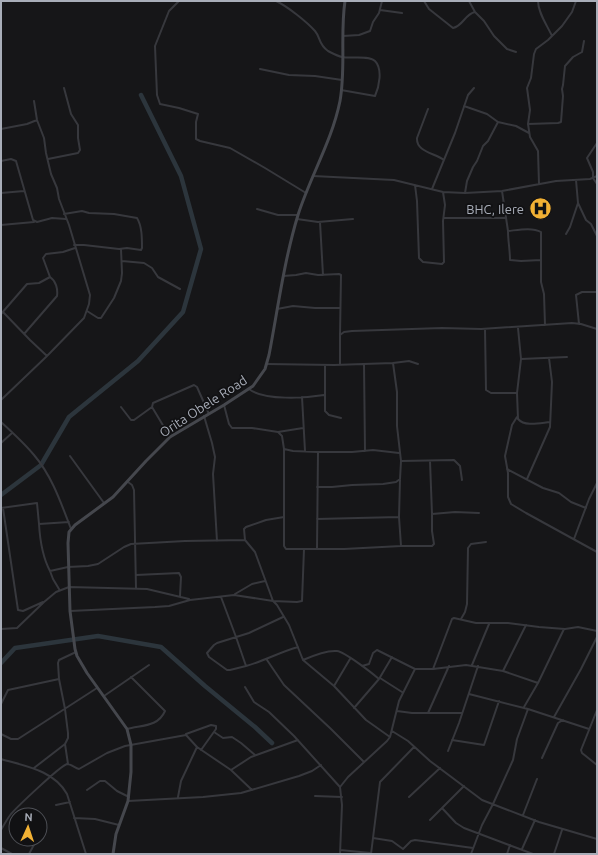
<svg xmlns="http://www.w3.org/2000/svg" width="598" height="855" viewBox="0 0 598 855" font-family="Ubuntu,sans-serif">
	<style>
		.lines { fill: none; stroke-linecap: round; stroke-linejoin: round }
		.river { stroke: #2c353c; stroke-width: 4.5 }
		.minor { stroke: #37383d; stroke-width: 2 }
		.secondary { stroke: #45474d; stroke-width: 3 }
		.labels { text-anchor: middle; dominant-baseline: central; stroke-width: 3.5; stroke-linejoin: round; paint-order: stroke }
		.poi-label { font-size: 13px; fill: #a8adb8; stroke: #111113; text-anchor: end }
		.street-label { font-size: 13px; fill: #a8adb8; stroke: #111113 }
	</style>
	<rect width="100%" height="100%" fill="#161618"/>
	<g class="lines">
		<path class="river" d="M1,495L41,465L69,417L138,361L183,312L201,249L181,176L141,95
			M1,663L15,648L98,636L161,647L205,686L255,727L272,743"/>
		<path class="minor" d="M179,1L169,11L155,46L157,95L160,104L179,108L198,114L196,122V139L200,141L230,148L265,168L306,193
			M276,1C287,6 307,22 315,31C321,38 318,44 328,51C332,53 337,56 342,57C351,59 368,55 375,61C383,69 379,87 375,96L341,90
			M424,1L429,9L453,28C463,26 465,14 475,12
			M469,1L475,12L484,21L494,36L507,49L516,52
			M538,1C538,13 547,25 552,36
			M380,10L402,13
			M343,36L359,35L370,31L373,22L379,13L382,1
			M260,69L289,75L315,76L342,80
			M34,101L37,120L44,138L46,153L51,174L57,188L59,199L69,225L90,295L89,304L84,318L47,356
			M464,106L487,114L498,122L516,126L529,133
			M428,109L417,138C416,152 435,153 444,160
			M528,124L558,123L561,122L563,96L562,89L563,85L565,66L573,57L582,52L584,41
			M1,129L27,124L37,120
			M597,143L587,158L593,172V178L597,184
			M48,159L78,153L80,150L78,138V125L71,114L64,88
			M1,161L11,159L16,161L33,220L37,222L52,218L66,219
			M313,176L394,180L443,192L465,193L502,191L556,181L590,179L597,176
			M539,184L538,151L530,137L528,124L530,110L527,88L531,78L534,54L536,49L548,40L562,26L572,12L576,1
			M415,185L417,201L419,258L423,262L442,264L444,262L443,221L445,205L443,192
			M432,189L455,133L468,95L474,88
			M502,191L508,231C518,230 532,227 541,232V282L544,294L545,325
			M1,193L24,191
			M465,193L467,181L473,167L477,161L483,146L488,141L498,122
			M578,203L586,220L591,224L597,236
			M257,209L278,215H298
			M64,214L82,211L89,213L114,214L137,218C142,226 142,238 142,248L141,250L127,248L119,249L84,245H74
			M444,218H506
			M297,219L318,222L353,219
			M320,222L323,275
			M1,225L34,222
			M508,231C508,241 510,250 510,260L521,261L541,260
			M566,234L570,227L578,203L576,180
			M122,261L144,263L152,268L158,277L180,289
			M283,276L296,275L306,273L318,275L339,274L341,275L340,335
			M277,309L293,306L315,308H340
			M87,311L98,318H101L114,298L121,281L122,273L121,249
			M1,314L27,284L39,283L50,277L43,258L46,254L63,252L75,248
			M579,324L576,295L582,292H597
			M518,328L521,359L517,393L518,419C525,427 540,423 550,422
			M485,329L486,390L491,393H516
			M24,334L57,296C58,289 56,281 50,277
			M521,359L567,357
			M267,364L334,365L393,363L409,361L418,364
			M364,364L365,451
			M325,365V411L329,415L341,418
			M340,365V335L344,332L352,331L442,328L481,329L572,323L581,324L597,329
			M249,389C264,401 306,398 324,395
			M302,397L305,451
			M1,400L47,356L30,340L3,312
			M224,405L229,424L232,428H252L278,432L282,436L284,449V546L286,549H344L401,546H432L434,544L432,531V514L455,512L479,513
			M121,407L131,420H134L152,407
			M204,416L212,443L215,457L213,474L217,541
			M517,417L512,425L505,456L508,473V497L511,504L526,513L597,552
			M1,422C12,432 24,443 34,455C52,476 61,503 71,529
			M278,432L303,428
			M170,437L152,407L153,403L194,385L197,387L209,414
			M1,443L12,433
			M284,449L293,451L318,452H352L373,450L399,453
			M70,456L104,503
			M401,461L454,460L460,466L462,480
			M430,461L432,514
			M507,469L543,488L559,493L571,502L586,508
			M527,479L550,427L552,382L549,358
			M400,480L399,517L401,546
			M128,482L132,485L134,490L136,588
			M317,487H332L352,485L383,484L396,482L400,479L401,461L397,426V392L393,363
			M1,508L37,503L39,524L69,522
			M3,508L18,610L23,611L43,602
			M317,519L399,517
			M39,524C40,541 42,556 50,571L68,567L88,566L98,564L124,547L131,544L185,541L245,540L255,552L273,601L297,602L302,601L304,549
			M574,539L589,499L597,483
			M245,540L244,529L246,527L266,520L284,517
			M317,549L318,452
			M50,571L53,579L59,589
			M136,575L179,573L181,577L180,596
			M235,594L252,584L265,581
			M221,597L236,637L246,666C264,661 280,652 298,647
			M70,611L155,607L169,606L190,600L234,595L273,601L277,605L289,625L303,660L334,686L366,720L390,737
			M461,619L465,612L467,604L468,548L471,544L486,542
			M1,629L17,628L44,602L56,592L69,587L147,589L189,599
			M267,660L284,685L331,729L364,762
			M303,660C312,656 326,650 337,651C345,652 372,673 379,679
			M472,665L489,624
			M246,666L230,670H227L209,657L207,653L214,645L217,643L249,633L283,617
			M362,666L369,664L373,653L377,650L415,669H433L466,665L503,671L526,625
			M433,669L452,619L454,618L476,623H508L539,627L565,629L578,627L597,631
			M503,671L538,683L564,629
			M380,678L402,692
			M334,686L350,659
			M245,687L254,702L269,712L294,736L340,787L342,805L340,854
			M469,694L528,709L589,729
			M104,696L149,665
			M1,704L8,690L59,679
			M524,707L538,683
			M354,708L379,679L392,657
			M597,710L581,750L582,753L597,765
			M397,711L412,713H462
			M428,713L449,666
			M554,717L581,669L597,637
			M127,729C142,725 158,727 165,711L131,677
			M392,731L408,741L430,761L482,800L539,822L597,839
			M214,732L223,738L232,737L241,743L255,755
			M1,734L11,739H18L97,688
			M186,734L211,725L216,726V729L201,750
			M452,740L484,745L499,701
			M448,751L459,723L478,666
			M542,758L558,723L563,720
			M1,759C24,766 54,770 67,794L86,854
			M68,764L65,744L68,738V733L65,709L59,679L58,663L59,660L76,652
			M34,768L65,744
			M231,770L251,757L298,740
			M340,787L348,777L387,741L390,737L399,701L415,669
			M87,790L100,781H105L117,791L129,797
			M315,796L342,797
			M178,797L181,781L197,747
			M409,797L440,768
			M128,801L203,797L241,793L299,776L312,771L321,765
			M56,805L70,802
			M442,808L456,823L464,828L533,854
			M523,815L537,779
			M74,818L95,819L119,825
			M430,820L464,786
			M1,830C4,825 7,819 11,814C17,807 60,766 67,764C71,764 75,768 79,769L107,753L125,746L186,735L197,747L231,770L252,790
			M373,838L392,841L403,849L411,841L415,840L473,848
			M1,848L12,854
			M522,849L535,820
			M340,850L371,853
			M29,854L37,839
			M74,854H82
			M371,854L380,782L414,747
			M471,854L482,825L493,804L513,760L517,739L528,709
			M507,854L510,845
			M554,854L562,830"/>
		<path class="secondary" d="M113,854L116,834L128,801L131,772V745L127,729L87,673L77,656L75,649L70,611L68,543L69,532L75,525L113,497L146,461L170,437L224,405L253,386L265,369L269,355C278,308 284,261 298,215C310,177 332,141 340,101C346,68 340,34 345,1"/>
	</g>
	<defs>
		<symbol id="hospital-disc" viewBox="-11 -11 22 22"><circle r="9.5" fill="#f2b134" stroke="#111113"/><path d="M-5-5h3v3.5h4V-5h3V5h-3V1.5h-4V5h-3Z" fill="#111"/></symbol>
	</defs>
	<g fill-rule="evenodd">
		<use href="#hospital-disc" x="528" y="196" width="25" height="25"/>
	</g>
	<g class="labels">
		<g class="poi-label">
			<text x="524" y="209">BHC, Ilere</text>
		</g>
		<g class="street-label">
			<text transform="translate(203 406) rotate(-33)">Orita Obele Road</text>
		</g>
	</g>
	<rect width="598" height="855" fill="none" stroke="#a8adb8" stroke-width="4"/>
	<g transform="translate(28 827) rotate(3)"><circle r="19" fill="#111113" stroke="#4d4f55"/>
	<path d="M0-3L7 15L0 10L-7 15Z" fill="#f2b134"/>
	<text y="-6" font-size="11" font-weight="bold" text-anchor="middle" fill="#a8adb8">N</text>
	</g>
</svg>
